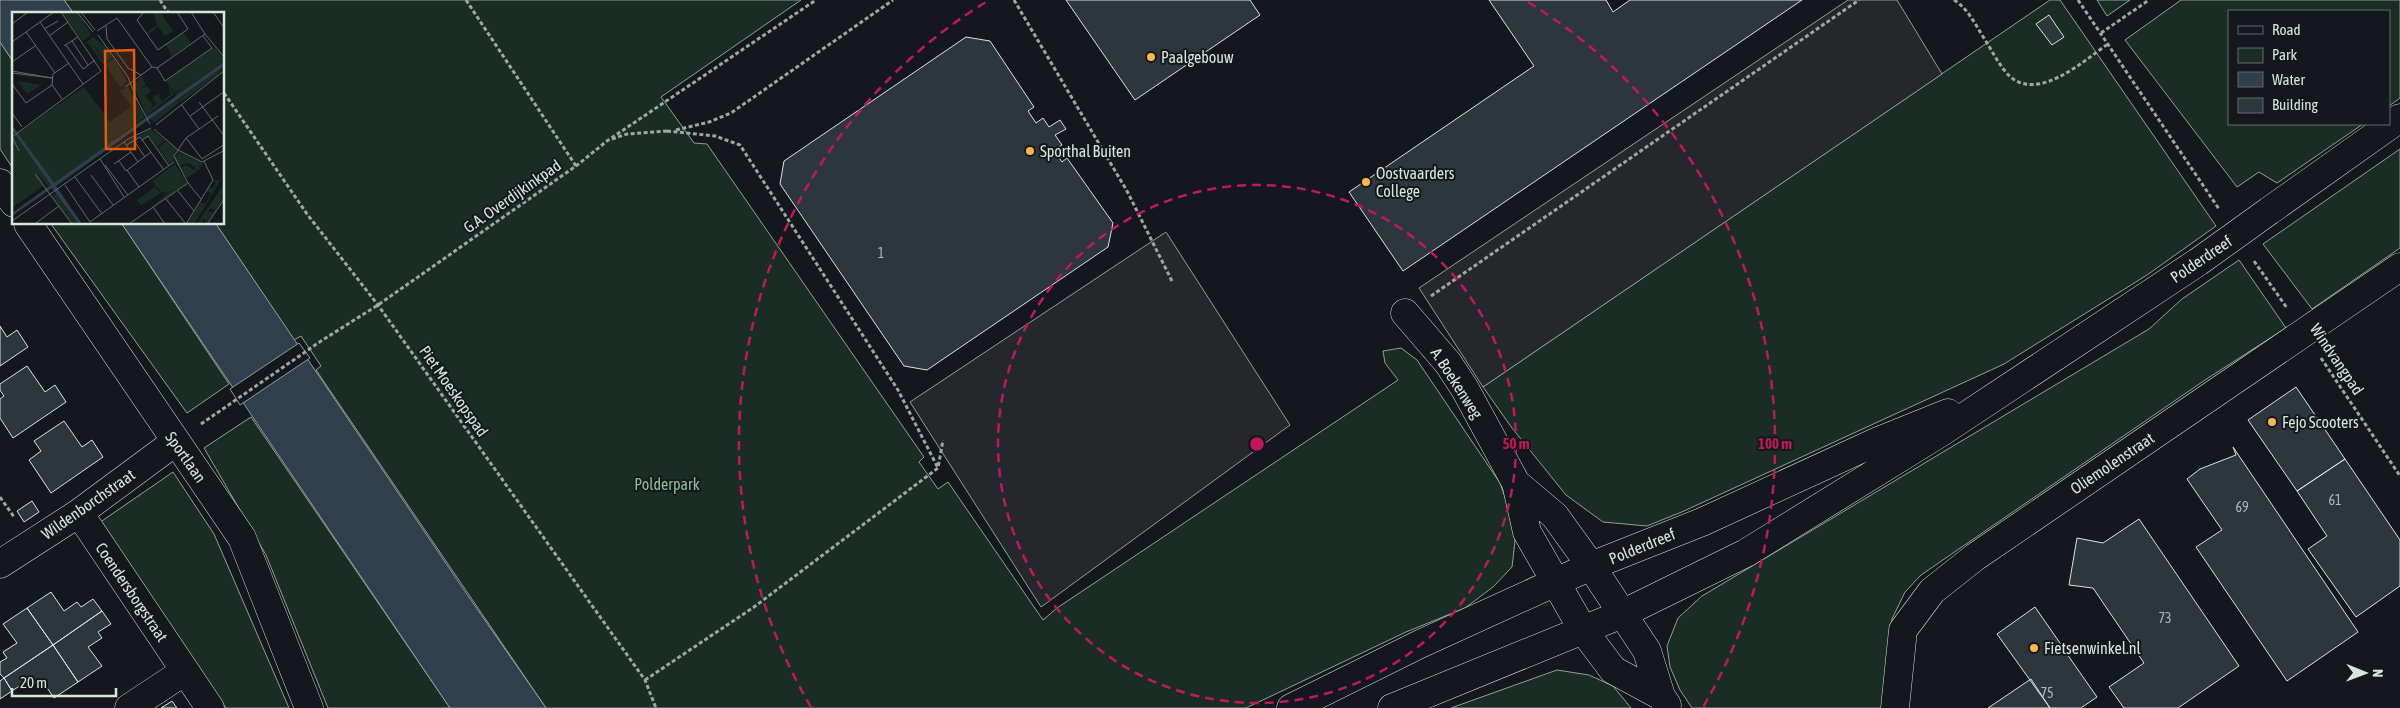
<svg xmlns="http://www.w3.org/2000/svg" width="2400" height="708" viewBox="0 0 2400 708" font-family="'Asap Condensed',sans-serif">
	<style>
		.green { fill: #1a2d24; stroke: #939e99 }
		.parking { fill: #24282b; stroke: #939e99 }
		.water { fill: #2f3f4d; stroke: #939e99 }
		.pier { fill: #14181c; stroke: #939e99 }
		.building { fill: #2c363c; stroke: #d8e6dc }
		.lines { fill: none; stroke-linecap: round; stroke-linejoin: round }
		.minor-casing { stroke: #d8e6dc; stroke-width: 29 }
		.secondary-casing { stroke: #d8e6dc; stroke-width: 29 }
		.path { stroke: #9da8a2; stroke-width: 3; stroke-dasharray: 4 2.5; stroke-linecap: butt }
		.minor { stroke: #14181c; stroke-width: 28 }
		.secondary { stroke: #14181c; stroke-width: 28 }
		.secondary-bridge-casing { stroke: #d8e6dc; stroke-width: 29; stroke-linecap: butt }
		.secondary-bridge { stroke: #14181c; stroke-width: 28 }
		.ring { fill: none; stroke: #c2185b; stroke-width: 2.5; stroke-dasharray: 9 6 }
		.poi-dot { fill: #ffb74d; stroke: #14181c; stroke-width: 2 }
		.labels { text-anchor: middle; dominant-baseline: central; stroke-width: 4; stroke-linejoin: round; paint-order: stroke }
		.number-label { font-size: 14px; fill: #adbab4 }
		.poi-label { font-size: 16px; fill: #d8e6dc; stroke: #14181c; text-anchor: start }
		.street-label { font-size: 16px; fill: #d8e6dc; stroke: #14181c }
		.park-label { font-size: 16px; fill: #8ac095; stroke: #14181c }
		.inset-road { fill: none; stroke: #626a69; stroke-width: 1 }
		.view { fill: #e8590c; fill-opacity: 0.15; stroke: #e8590c; stroke-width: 2.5 }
		.inset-edge { fill: none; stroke: #d8e6dc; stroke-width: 2.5 }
		.centre { fill: #c2185b; stroke: #14181c; stroke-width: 2.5 }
		.ring-label { font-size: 15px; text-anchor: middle; font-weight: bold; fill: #c2185b; stroke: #14181c; stroke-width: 4; stroke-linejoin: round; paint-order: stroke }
	</style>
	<rect width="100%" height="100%" fill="#14181c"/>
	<path class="green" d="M64,0H801L661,97L694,143L707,144L924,457L919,462L938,489L948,482L1043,620L1057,608L1398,380L1385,363L1383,351L1401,348L1417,360L1500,483L1511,514L1515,541L1512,567L1493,587L1465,608L1406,632L1246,708H546L316,370L321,366L301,336L294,340L216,224H224V14H74Z
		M2050,0H2060L2216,226L2147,275L2004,364L1684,511L1647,526L1603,522L1566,495L1512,428L1483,387Z
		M2097,0H2130L2107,16Z
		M2181,0H2400V98L2389,106V11H2229V124H2363L2277,183L2259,172L2237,187L2125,40Z
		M0,42L14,63V170L0,149Z
		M2400,149V248L2312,309L2263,244Z
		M51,224H122L229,384L187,413Z
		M2239,260L2286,328L2205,380L1921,575L1905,592L1892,619L1887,708H1692L1680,690L1670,667L1667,646L1678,618L1702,596L2149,329L2182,299Z
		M251,417L450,708H328L266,555L204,448Z
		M173,472L214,534L289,708H226L99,523Z
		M1557,670L1589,675L1613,686L1631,708H1451Z"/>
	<path class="parking" d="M1848,0H1897L1942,74L1483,387L1419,288Z
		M1166,232L1290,425L1041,607L910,402Z"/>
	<path class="water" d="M0,0H64L74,14H14V63L0,42Z
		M122,224H216L466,593L546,708H450Z"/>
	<path class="pier" d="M299,343L310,358L240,405L230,389Z"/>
	<path class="building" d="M1066,0H1250L1260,15L1135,100Z
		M1489,0H1606L1613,12L1630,0H1802L1403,271L1349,192L1534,66Z
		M2049,15L2064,37L2052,45L2036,24Z
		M966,37L990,41L1034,107L1028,111L1036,123L1043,118L1049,127L1060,120L1066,129L1055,135L1062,145L1054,150L1062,162L1067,158L1113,223L1108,247L927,370L904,366L780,184L784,161Z
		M0,326L7,337L17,330L28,347L0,366Z
		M27,366L45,392L55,385L66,402L13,438L0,418V399L4,396L0,390V384Z
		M2296,387L2345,459L2297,491L2248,420Z
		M64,421L82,447L92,440L103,457L51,493L29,460L41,451L34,441Z
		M2233,447L2358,632L2287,681L2196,547L2222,530L2187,479L2200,469L2236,455Z
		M2345,459L2400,540V586L2356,617L2308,549L2327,536L2297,491Z
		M32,501L39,512L24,522L17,511Z
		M2139,519L2239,666L2178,708H2124L2109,687L2144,663L2093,588L2069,585L2077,538L2103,543Z
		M51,592L64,611L77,602L81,607L93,599L102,611L53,645L27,608Z
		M2035,607L2062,646L2059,647L2065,656L2067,654L2097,697L2081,708H2050L1997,634Z
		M27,608L53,645L4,678L0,674V662L7,658L3,652L17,643L3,624Z
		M102,611L111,624L98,632L102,638L88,647L102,666L78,682L53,645Z
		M53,645L78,682L54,698L41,679L28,688L24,683L12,691L4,678Z
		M4,678L12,691L0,699V681Z
		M2031,679L2050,708H1988Z
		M172,701L177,708H161Z"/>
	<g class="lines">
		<defs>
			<path id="minor" d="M0,183L14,203
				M28,224L242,538L309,708
				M1405,313L1448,363L1465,389L1516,483L1527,532L1583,630L1613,670L1661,696
				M1516,483L1555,516L1591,566L1647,651L1661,696L1667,705
				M79,513L210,708
				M0,564L79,513L175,442
				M129,708L185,671
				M1895,708L1903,630L1932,591L1975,557L2400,267"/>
			<path id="secondary" d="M2269,211L2400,118
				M1291,708L1420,644L1591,566L1702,522L1876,442L1948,413
				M1392,708L1622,614L1746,553L1940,433L2198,262"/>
		</defs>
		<use href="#minor" class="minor-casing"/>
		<use href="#secondary" class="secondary-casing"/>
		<path class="path" d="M160,0L169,14
			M466,0L576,166
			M1014,0L1127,191L1172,281
			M1954,0C1967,8 1974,22 1982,35C1990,47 1996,60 2005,71C2033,107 2082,62 2108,44
			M2078,0L2219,209
			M2101,33L2149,0
			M224,93L307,214L378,305L645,680L656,708
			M676,130L709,122L731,113L893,0
			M667,131L715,136L740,145L898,390L938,468
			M612,139L627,134L667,131
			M2254,261L2287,308
			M1431,296L1859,0
			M2321,358L2400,476
			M201,424L321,341L378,305L576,166L607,141L816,0
			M0,497L14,517
			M645,680L754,607L938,468L943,440"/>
		<use href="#minor" class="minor"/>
		<use href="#secondary" class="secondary"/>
		<defs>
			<path id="secondary-bridge" d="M2198,262L2269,211"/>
		</defs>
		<use href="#secondary-bridge" class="secondary-bridge-casing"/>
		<use href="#secondary-bridge" class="secondary-bridge"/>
	</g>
	<g class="ring">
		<circle cx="1257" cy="444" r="259"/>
		<path d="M811 707A518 518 0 0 1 986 2M1528 2A518 518 0 0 1 1703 707"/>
	</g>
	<g class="poi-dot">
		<circle cx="1151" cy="57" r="5"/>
		<circle cx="1030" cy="151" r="5"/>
		<circle cx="1366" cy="182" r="5"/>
		<circle cx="2272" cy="422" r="5"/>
		<circle cx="2034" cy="648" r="5"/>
	</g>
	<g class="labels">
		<g class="number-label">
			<text x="881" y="253">1</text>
			<text x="2335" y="500">61</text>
			<text x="2242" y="507">69</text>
			<text x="2165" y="618">73</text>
			<text x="2047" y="693">75</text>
		</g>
		<g class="poi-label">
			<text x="1161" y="57">Paalgebouw</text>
			<text x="1040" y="151">Sporthal Buiten</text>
			<text x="1376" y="173">Oostvaarders<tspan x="1376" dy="18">College</tspan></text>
			<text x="2282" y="422">Fejo Scooters</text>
			<text x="2044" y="648">Fietsenwinkel.nl</text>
		</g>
		<g class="street-label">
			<text transform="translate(512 196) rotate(-35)">G.A. Overdijkinkpad</text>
			<text transform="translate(2201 259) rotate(-34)">Polderdreef</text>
			<text transform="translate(2337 359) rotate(56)">Windvangpad</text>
			<text transform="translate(1457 383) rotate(57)">A. Boekenweg</text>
			<text transform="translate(454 391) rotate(55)">Piet Moeskopspad</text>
			<text transform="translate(186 457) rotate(55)">Sportlaan</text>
			<text transform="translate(2112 463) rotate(-34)">Oliemolenstraat</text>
			<text transform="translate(88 504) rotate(-35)">Wildenborchstraat</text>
			<text transform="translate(1642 546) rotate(-22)">Polderdreef</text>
			<text transform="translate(132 592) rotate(56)">Coendersborgstraat</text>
		</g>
		<g class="park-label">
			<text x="667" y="484">Polderpark</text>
		</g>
	</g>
	<g transform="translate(12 12)">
		<rect width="212" height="212" fill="#14181c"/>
		<path d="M50,0H57L62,6L58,0H65L79,23L70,29ZM141,0H148L161,19L153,24L146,14L136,23L135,20L145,13ZM171,21L179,31L160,44L154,33ZM81,25L94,35L100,45L94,50L78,28L93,51L91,52L76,31L72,32ZM202,35L212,47L208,50L212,48V50L165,84L163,82L186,65L163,81L154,69ZM102,46L115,69L109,76L93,53ZM212,54L206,63L169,90L167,87ZM130,64L134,73L128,77L135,74L139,79L133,84L141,93L136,99L145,92L140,86L146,82L150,89L159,82L156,73L162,82L135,104L121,73ZM6,69L29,73L15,82ZM72,75L98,110L119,94L108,79L116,75L133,105L42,172L6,121ZM166,87L168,90L143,110L138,107ZM139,117L153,128L145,135L137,124L130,127L128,124L116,133L114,130ZM4,123L39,173L36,175L26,162L32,173L0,196V126ZM154,129L164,137L161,149L157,152L146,136ZM167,140L190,151L191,155L185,153L189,156L175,166L168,156L174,153L182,158L184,156L176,151L166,154L162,147ZM163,152L175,171L131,202L161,177L151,183L154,179L150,181L140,169ZM212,162L182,212H175L189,190L193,192L199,181L195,179L197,175L201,177L204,171L201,169L208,168ZM212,172V184L207,183L211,187L203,199L199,196L196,200H202L194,211L192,206L190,210L193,212H185ZM143,175L149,181L129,193L125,188ZM45,181V182L67,212H60L53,202L57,199L52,201L40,184Z" fill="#1a2d24"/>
		<path d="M212,50V54L44,174L70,212H67L40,176L0,204V201L39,173L0,118V113L42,171Z" fill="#2f3f4d"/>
		<path class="inset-road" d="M65,0L81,20M69,0L83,18M132,0L125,8L146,38L176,17L165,0M179,0L193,22M201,0L213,17M105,6L140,55M28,10L71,72M0,12L16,0M94,14L95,27L116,56L129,63M32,17L46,9M85,19L105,6M14,20L43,61M86,23L116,65L125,88M37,24L56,10M60,29L76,53M0,30L42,0M54,33L71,57L83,48M52,34L66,25M0,50L23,34M140,55L145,56L193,22L213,46M145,56L153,69L200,36L191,24M0,59L40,66M0,61L40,66M0,72L14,91L40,73L41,62L57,51M40,73L50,87M113,75L140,55M124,86L138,112M187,90L213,125M169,92L187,117M0,101L10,115M178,104L213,79M144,113L213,58M142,117L166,138L190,150L213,138M0,125L89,59L49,0M0,125L7,139M174,126L190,147L213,132M130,128L136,124L157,154M122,129L133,145M112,130L126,150M115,133L128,125L152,158M88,147L112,185M107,149L114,159L139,140M102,152L119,140M93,153L116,183M115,158L127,175M23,162L60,212M79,163L101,193M63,165L90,202M176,171L189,187M53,173L78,210L162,150M166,179L182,199M154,187L174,212M141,195L153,212M0,209L116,127L139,116M24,211L47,194M117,212L176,171L162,144L174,126L206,104M174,212L201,168L192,149M195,212L213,186"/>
		<path class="view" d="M122,38L123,137H94L93,39Z"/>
		<rect width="212" height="212" class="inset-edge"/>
	</g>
	<circle cx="1257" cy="444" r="8" class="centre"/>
	<g class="ring-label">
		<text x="1516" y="449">50 m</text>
		<text x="1775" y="449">100 m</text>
	</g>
	<rect x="2228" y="10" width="162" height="115" fill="#14181c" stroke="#626a69"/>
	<rect x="2238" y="26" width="25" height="8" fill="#14181c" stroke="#626a69"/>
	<text x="2272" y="35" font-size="15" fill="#d8e6dc">Road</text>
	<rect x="2238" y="48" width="25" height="15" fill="#1a2d24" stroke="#626a69"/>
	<text x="2272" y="60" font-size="15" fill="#d8e6dc">Park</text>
	<rect x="2238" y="72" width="25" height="15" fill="#2f3f4d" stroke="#626a69"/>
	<text x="2272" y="85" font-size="15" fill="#d8e6dc">Water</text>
	<rect x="2238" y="98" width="25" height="15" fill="#2c363c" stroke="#626a69"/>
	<text x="2272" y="110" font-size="15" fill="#d8e6dc">Building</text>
	<g transform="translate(2365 673) rotate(91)" stroke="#14181c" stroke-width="4" paint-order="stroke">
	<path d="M0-4L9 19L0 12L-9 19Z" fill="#d8e6dc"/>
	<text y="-8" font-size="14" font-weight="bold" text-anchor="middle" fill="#d8e6dc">N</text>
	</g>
	<path d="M12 688v8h104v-8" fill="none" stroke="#d8e6dc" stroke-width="2.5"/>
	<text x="20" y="688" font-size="15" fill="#d8e6dc" stroke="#14181c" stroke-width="4" paint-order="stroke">20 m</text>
</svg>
